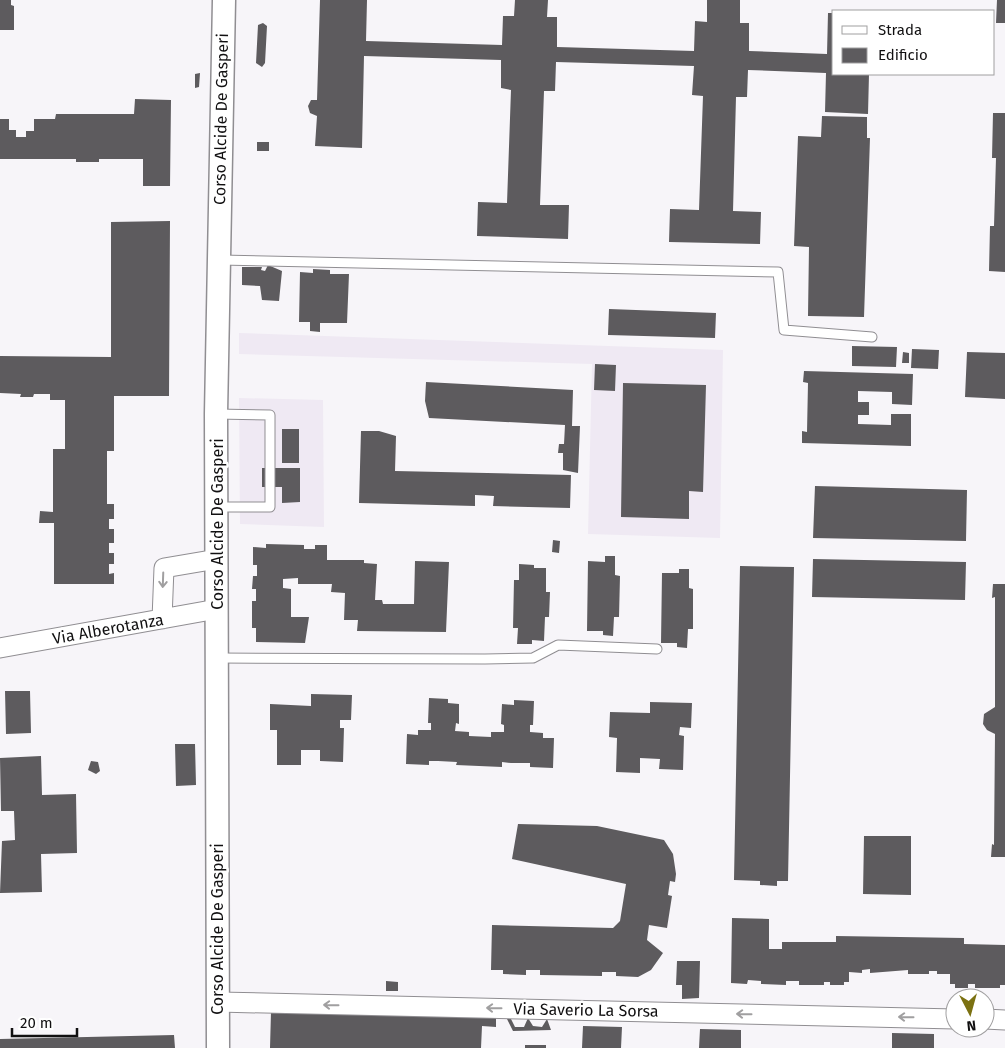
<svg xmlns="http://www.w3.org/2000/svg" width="1005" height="1048" viewBox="0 0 1005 1048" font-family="'Fira Sans',sans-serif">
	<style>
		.built { fill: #efe9f3 }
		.building { fill: #5d5b5e }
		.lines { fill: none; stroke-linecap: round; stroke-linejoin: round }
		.service-casing { stroke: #908e92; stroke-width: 11 }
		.minor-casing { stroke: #908e92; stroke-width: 21 }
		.tertiary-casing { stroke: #908e92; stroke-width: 25 }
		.service { stroke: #fff; stroke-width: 9 }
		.minor { stroke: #fff; stroke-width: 19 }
		.tertiary { stroke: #fff; stroke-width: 22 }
		.oneway { stroke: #a09fa0 }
		.labels { text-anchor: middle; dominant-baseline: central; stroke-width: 5; stroke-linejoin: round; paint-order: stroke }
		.street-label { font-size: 16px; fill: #111011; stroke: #fff }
	</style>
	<rect width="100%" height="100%" fill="#f7f5f9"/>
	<path class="built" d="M239,333L723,350L720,538L588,534L592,364L239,354Z
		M239,398L323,400L324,527L240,524Z"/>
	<path class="building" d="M0,0H11V5L14,6V30H0Z
		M320,0H367L366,41L502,45L503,16H514L515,0H548L547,17H557V47L694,51L695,21L707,22V0H740V23H749V51L827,54L828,13H834V74H869L868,114L825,112L826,73L748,70L747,97H736L733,211L761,212L760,244L669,242L670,209L699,210L703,96L692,95L694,66L556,62L555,91H544L540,205H569L568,239L477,236L478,202L507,203L511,90L501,88V60L364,56L362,148L315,146L317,116L310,113L308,106L311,100H317Z
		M997,0H1005V23H996Z
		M263,23L267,26L265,63L262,67L256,63L258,25Z
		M200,73L199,87L195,88V74Z
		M135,99L171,100L170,186H143V159H99V162H76V159H0V119H9V130H16V137H26V131H34V119H55L56,114H134Z
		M993,113H1005V272L989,271L990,226H994L996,158H992Z
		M822,116L867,117V138H870L864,317L808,316L809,247L794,246L798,136L821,137Z
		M257,142H269V151H257Z
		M170,221L169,396H114V451H107V504H114V519H109V529H114V543H109V553H114V564H109V574L114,573V584H54V523H39L40,511L53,512V449H65V400H50V394H34L33,397H20L21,394L0,393V356L111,357V222Z
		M268,265L282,271L279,301L262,300L260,286L242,285V267H262L261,270L265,271Z
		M313,269L330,270V274H349L347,323H320V332L310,331V322H299L300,272L313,273Z
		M609,309L716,313L715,338L608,335Z
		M852,346L897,347L896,367L852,366Z
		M912,349L939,350L938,369L911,368Z
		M903,352L909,353V363H902Z
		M967,352L1005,353V399L965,397Z
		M595,364L616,365L615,391L594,390Z
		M804,371L913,374L912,405L892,404V392L858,391V402H869V415H858V424L891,425V414H911V446L802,443V431L807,432L808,383L803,382Z
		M426,382L573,390L572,426H580L578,473L563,470V453H558L559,444H564L565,425L429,418L425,401Z
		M623,383L706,385L703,492L689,491V519L621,517Z
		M282,429H299V463H282Z
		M361,431H379L396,436L395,471L571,475L570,508L493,506L494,496L475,495V506L359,503Z
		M262,468H300V502L282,503V487H262Z
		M815,486L967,490L966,541L813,538Z
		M553,540L560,541L559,553L552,552Z
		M266,544L304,545V549H315V545H327V560H364V563L377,564L375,600H382L383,604H414L415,561L449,562L446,632L357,631L358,620H344L345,593L331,592L332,584H298V578L283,579V588L291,589V617H309L305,643L256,642V628H252V601H256V589H252L253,576H257V565H253V547L266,548Z
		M605,556H615V575L620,576L619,617H614L613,636L603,635V631H587L588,561L605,562Z
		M813,559L966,562L965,600L812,597Z
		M519,564L534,565V568H546V592H550L549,617H545L544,641L532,640V644H517L518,628H513L514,580H519Z
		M740,566L794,567L788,881H777V886L760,885V881L734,880Z
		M679,569H689V588L693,589V629H688L687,648L677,647V643H661L662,573H679Z
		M993,584H1005V857H991L992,844L994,845L995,734L987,730L983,724L984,714L995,707V597L992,598Z
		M5,691H30L31,733L6,734Z
		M311,694L352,695L351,720H340V728H344L343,762L320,761V750H301V765H277V730H270V704L311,706Z
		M429,698L448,699V703L459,704V724L456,723L455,731L469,732V736L491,737V732H504V725L501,724L502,704L514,705V700L534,701L533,725H530V732L543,733V738H554L553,768L530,767V763H511L502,762V767L456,765L457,762L438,761H429V765L406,764L407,734L418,735V730H431V723H428Z
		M650,702L692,703L691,728L680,727L679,735L684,736L683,770L659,769L660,759L640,758V773L616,772L617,738L609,737L610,712L650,713Z
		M175,744H195L196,785L176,786Z
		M41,756L42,795L76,794L77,853L41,854L42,892L0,893L2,841L15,840L14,811H1L0,758Z
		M91,761L98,762L100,771L96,774L88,770Z
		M518,824L597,826L664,840L673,854L676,874L675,882L670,881L668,895L672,896L667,928L649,925L647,940L663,953L651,970L638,977L616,976V972H602V976L540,975V970H526V975L503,974V970H491L492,925L613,928L620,921L626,884L512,859Z
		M864,836H911V895L863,894Z
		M732,918L769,919V949H782V942H836V936L964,938V944L1005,945V985H1000V988H975V984H968V988H955V984H950V974H937V971H929V974H908V970L870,973V969L862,970V973L849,972V982H844V985H830V982H824V985H799V981H786V985L761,984V981L748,980L747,984L731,983Z
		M677,961H700L699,998L682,999V985H676Z
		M386,981L398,982V991H386Z
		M271,1012L496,1016V1027L482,1026L481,1048H270Z
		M528,1018L533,1026L542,1027L547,1019L551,1030L513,1031L507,1019H511L515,1027H524Z
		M583,1026L622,1027L621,1048H582Z
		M700,1029L741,1030V1048H699Z
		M892,1033L934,1034V1048H892Z
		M174,1035L175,1048H0V1039Z
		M525,1045H546V1048H525Z"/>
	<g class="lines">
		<defs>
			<path id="service" d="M220,260L778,272L784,330L872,337
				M216,414L270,415V507H217
				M218,658L485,659L533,658L558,645L657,649"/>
			<path id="minor" d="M162,619L164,568L217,559
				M0,648L217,609
				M218,1002L955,1019
				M985,1019L1005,1020"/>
			<path id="tertiary" d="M218,1048L216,414L224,0"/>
		</defs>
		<use href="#service" class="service-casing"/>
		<use href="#minor" class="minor-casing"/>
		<use href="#tertiary" class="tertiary-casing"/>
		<use href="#service" class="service"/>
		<use href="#minor" class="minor"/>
		<use href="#tertiary" class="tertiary"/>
	</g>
	<defs><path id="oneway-shaft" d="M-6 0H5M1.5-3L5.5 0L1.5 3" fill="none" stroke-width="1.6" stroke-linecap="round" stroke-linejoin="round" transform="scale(1.25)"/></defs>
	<g class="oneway">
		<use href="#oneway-shaft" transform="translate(163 580) rotate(92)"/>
		<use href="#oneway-shaft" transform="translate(331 1005) rotate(-179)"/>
		<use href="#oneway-shaft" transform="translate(494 1008) rotate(-179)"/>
		<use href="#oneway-shaft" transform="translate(744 1014) rotate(-179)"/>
		<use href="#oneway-shaft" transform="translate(906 1017) rotate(-179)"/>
	</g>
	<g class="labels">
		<g class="street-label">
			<text transform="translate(221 119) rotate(-89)">Corso Alcide De Gasperi</text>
			<text transform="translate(217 524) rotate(-90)">Corso Alcide De Gasperi</text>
			<text transform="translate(108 629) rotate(-10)">Via Alberotanza</text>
			<text transform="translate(217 929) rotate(-90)">Corso Alcide De Gasperi</text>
			<text transform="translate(586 1010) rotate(1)">Via Saverio La Sorsa</text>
		</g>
	</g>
	<rect x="832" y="10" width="162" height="65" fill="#ffffff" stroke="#a09fa0"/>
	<rect x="842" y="26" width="25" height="8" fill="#ffffff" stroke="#a09fa0"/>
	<text x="878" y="35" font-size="15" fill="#111011">Strada</text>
	<rect x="842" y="48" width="25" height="15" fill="#5d5b5e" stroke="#a09fa0"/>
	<text x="878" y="60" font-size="15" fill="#111011">Edificio</text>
	<g transform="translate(970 1013) rotate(174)"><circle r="24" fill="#ffffff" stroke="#a09fa0"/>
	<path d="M0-4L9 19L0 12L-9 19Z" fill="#7b7111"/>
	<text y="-8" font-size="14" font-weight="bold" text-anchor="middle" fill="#111011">N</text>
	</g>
	<path d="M12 1028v8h65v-8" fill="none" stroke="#111011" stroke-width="2.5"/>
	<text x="20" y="1028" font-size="15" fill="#111011" stroke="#ffffff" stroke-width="4" paint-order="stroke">20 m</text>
</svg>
